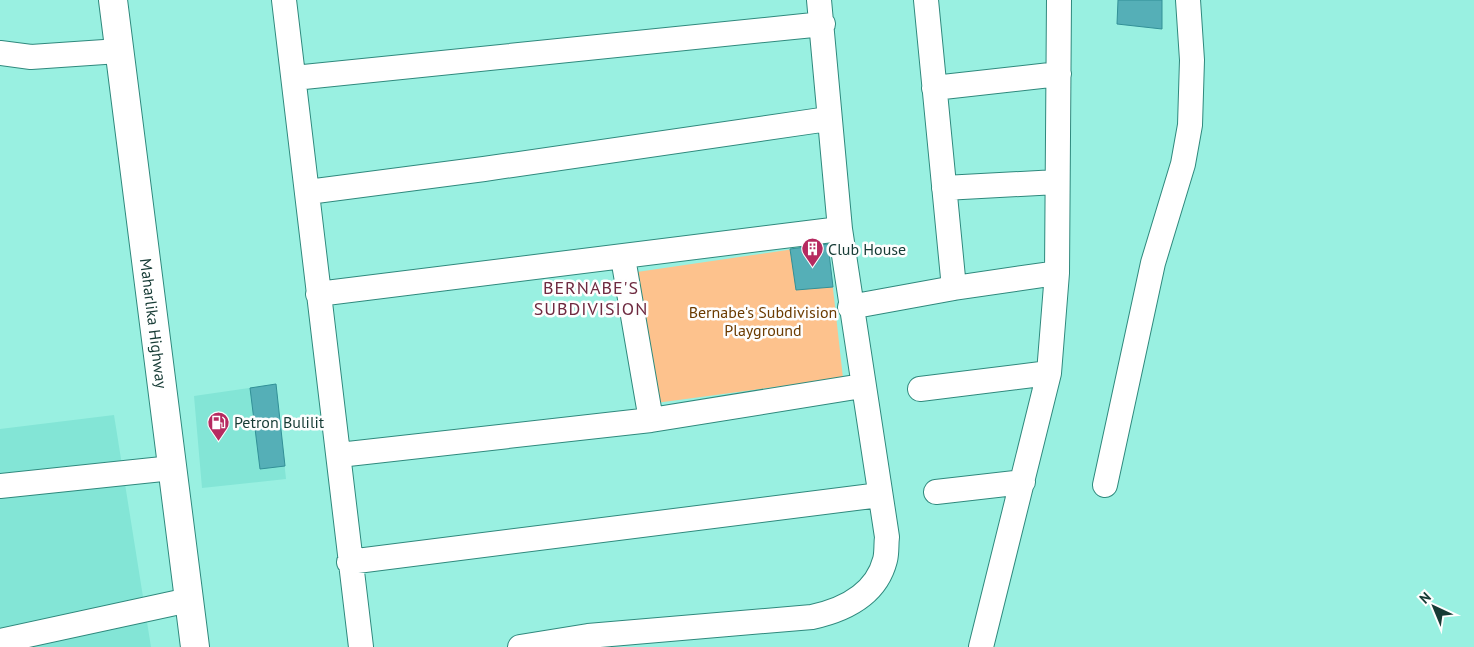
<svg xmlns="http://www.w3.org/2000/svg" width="1474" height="647" viewBox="0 0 1474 647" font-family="'PT Sans',sans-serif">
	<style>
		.built { fill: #83e5d6 }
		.green { fill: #fdc28d }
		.building { fill: #55afb7; stroke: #329097 }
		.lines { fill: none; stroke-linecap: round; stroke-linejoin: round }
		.minor-casing { stroke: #2f897d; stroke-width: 26 }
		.major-casing { stroke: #2f897d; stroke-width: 30 }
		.minor { stroke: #fff; stroke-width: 24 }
		.major { stroke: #fff; stroke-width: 28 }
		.labels { text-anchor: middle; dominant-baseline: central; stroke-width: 5; stroke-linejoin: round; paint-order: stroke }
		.poi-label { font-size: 16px; fill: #163b35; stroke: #fefefe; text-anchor: start }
		.park-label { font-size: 16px; fill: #6b3b00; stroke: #fefefe }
		.street-label { font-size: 16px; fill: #163b35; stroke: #fefefe }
		.neighbourhood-label { font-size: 18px; letter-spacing: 1px; fill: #6e2a40; stroke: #fefefe }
	</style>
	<rect width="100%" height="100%" fill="#99f0e1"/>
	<path class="built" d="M276,384L286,479L202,488L194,396Z
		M114,415L151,647H0V429Z"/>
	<path class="green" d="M828,244L843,378L656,403L637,272Z"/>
	<path class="building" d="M1118,0H1162V29L1117,24Z
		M828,244L833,287L796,290L790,249Z
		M276,384L285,466L260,469L250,388Z"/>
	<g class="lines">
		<defs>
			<path id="minor" d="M284,0L361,647
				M926,0L954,288
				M0,53L31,57L119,51
				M294,78L823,24
				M934,88L1059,74
				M944,188L1057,182
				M308,192L484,169L828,119
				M623,258L651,420
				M318,294L840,229
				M850,307L954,288L1057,273
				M920,389L1049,373
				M339,455L651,420L862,386
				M1105,485L1153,263L1183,164L1190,125L1192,60L1188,0
				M0,486L172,468
				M936,492L1023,482
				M349,562L880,495
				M0,641L189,600
				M520,647L588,636L812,617C844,610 876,595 885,560C887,553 886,544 887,537L840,229L819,0
				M981,647L1049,373L1057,273L1059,0"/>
			<g id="major">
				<path id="s1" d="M113,0L195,647"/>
			</g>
		</defs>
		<use href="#minor" class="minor-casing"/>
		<use href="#major" class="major-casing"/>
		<use href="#minor" class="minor"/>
		<use href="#major" class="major"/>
	</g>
	<defs>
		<symbol id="building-pin" viewBox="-11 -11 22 30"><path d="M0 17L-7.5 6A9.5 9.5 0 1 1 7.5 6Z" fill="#b62a60" stroke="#fefefe"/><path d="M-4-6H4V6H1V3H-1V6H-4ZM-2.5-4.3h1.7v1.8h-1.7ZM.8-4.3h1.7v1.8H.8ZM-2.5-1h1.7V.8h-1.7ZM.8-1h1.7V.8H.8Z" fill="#fff"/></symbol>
		<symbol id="fuel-pin" viewBox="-11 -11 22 30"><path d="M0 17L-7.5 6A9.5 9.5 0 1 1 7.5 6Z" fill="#b62a60" stroke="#fefefe"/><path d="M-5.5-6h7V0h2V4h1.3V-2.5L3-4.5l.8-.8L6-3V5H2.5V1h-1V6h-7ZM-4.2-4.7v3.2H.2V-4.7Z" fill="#fff"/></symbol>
	</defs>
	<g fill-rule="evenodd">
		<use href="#building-pin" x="800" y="236" width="25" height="34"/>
		<use href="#fuel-pin" x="206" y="410" width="25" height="34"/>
	</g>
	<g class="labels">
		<g class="poi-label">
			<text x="828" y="249">Club House</text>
			<text x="234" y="422">Petron Bulilit</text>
		</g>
		<g class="park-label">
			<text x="763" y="312">Bernabe's Subdivision<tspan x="763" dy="18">Playground</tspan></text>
		</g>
		<g class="street-label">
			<text stroke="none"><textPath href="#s1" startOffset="326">Maharlika Highway</textPath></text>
		</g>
		<g class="neighbourhood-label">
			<text x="591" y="287">BERNABE'S<tspan x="591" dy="21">SUBDIVISION</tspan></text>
		</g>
	</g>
	<g transform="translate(1434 607) rotate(316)" stroke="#fefefe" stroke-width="4" paint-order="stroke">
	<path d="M0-4L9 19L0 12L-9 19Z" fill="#163b35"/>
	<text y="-8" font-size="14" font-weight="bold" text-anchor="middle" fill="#163b35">N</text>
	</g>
</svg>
